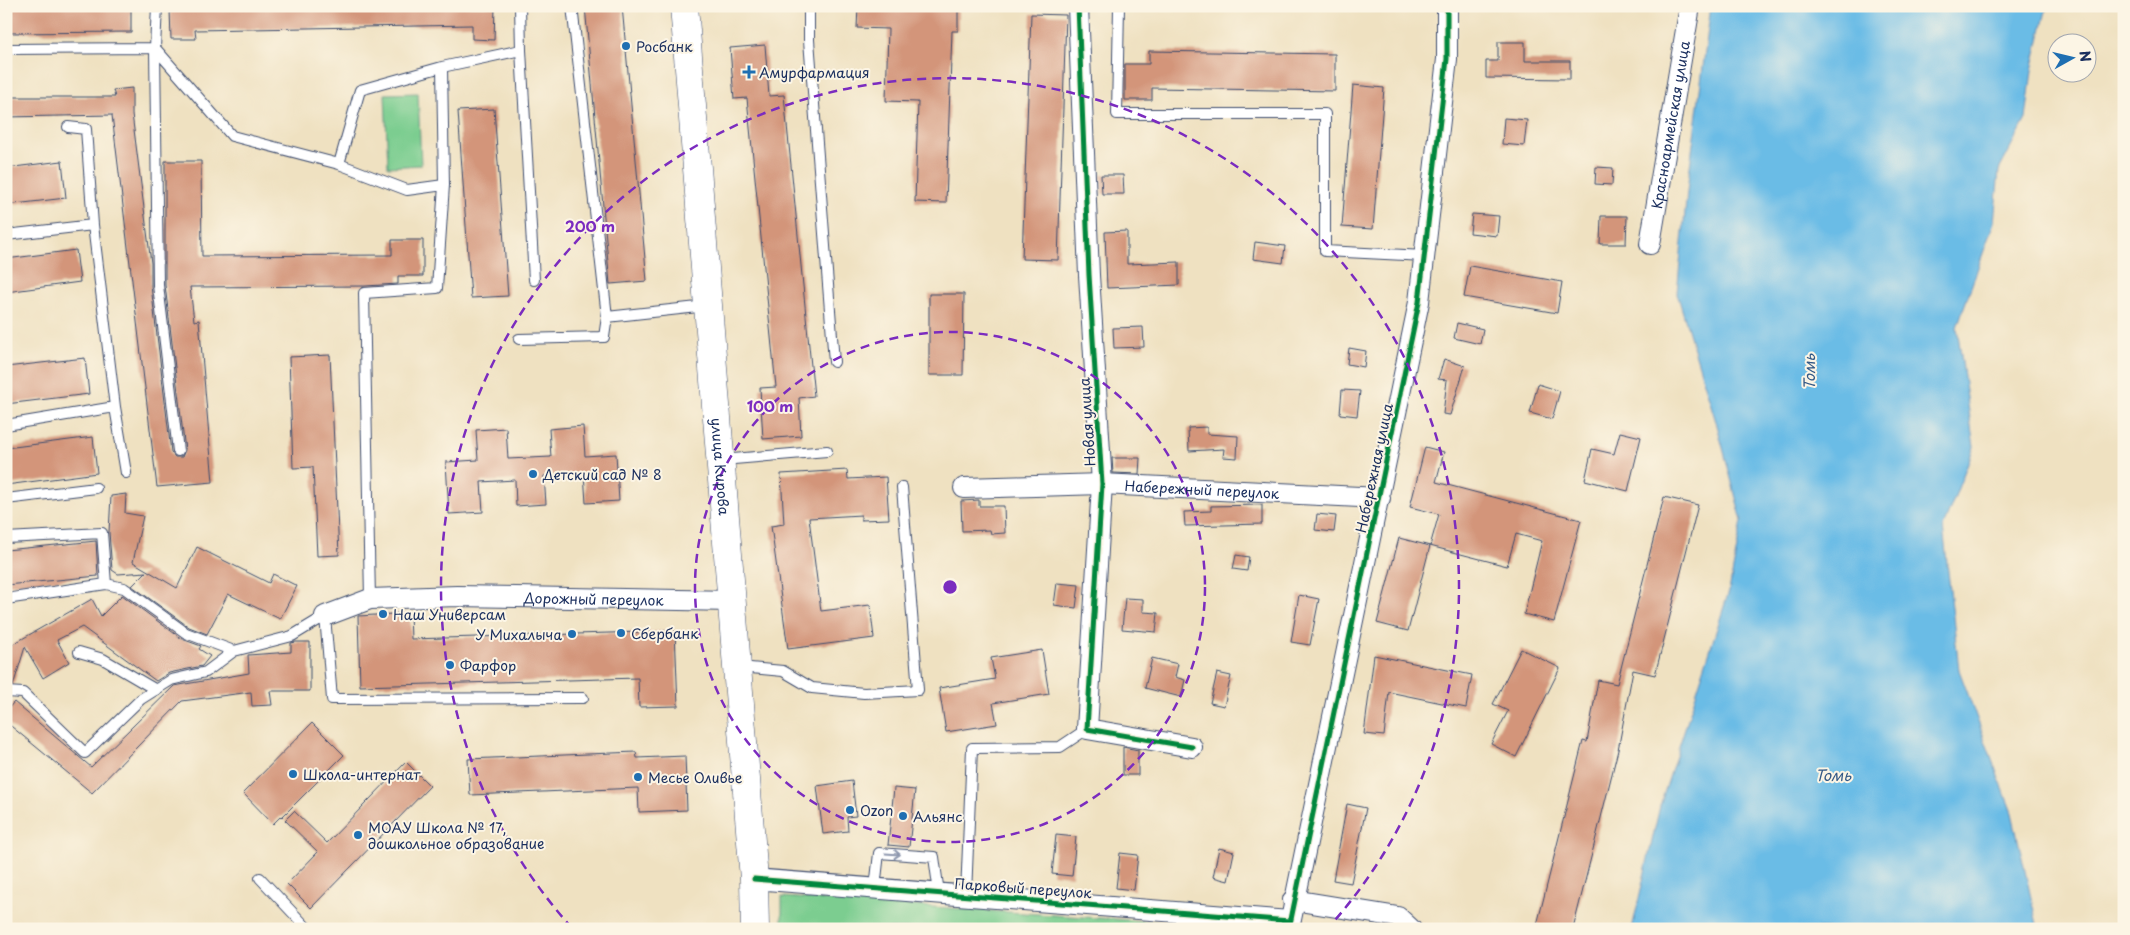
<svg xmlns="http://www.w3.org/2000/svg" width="2130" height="935" viewBox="0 0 2130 935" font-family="'Playpen Sans',sans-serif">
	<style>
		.green { fill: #7bcd90; stroke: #4b7e77 }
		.water { fill: #6bbce6; stroke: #4376a2 }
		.building { fill: #d3957a }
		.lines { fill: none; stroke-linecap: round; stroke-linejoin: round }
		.service-casing { stroke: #3b4a6d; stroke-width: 12 }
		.minor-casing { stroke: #3b4a6d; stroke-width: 22 }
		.secondary-casing { stroke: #3b4a6d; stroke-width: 29 }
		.service { stroke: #fff; stroke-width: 10 }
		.minor { stroke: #fff; stroke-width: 20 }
		.secondary { stroke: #fff; stroke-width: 28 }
		.cycleway-casing { stroke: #fcf5e5; stroke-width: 8 }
		.cycleway { stroke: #00873e; stroke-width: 5 }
		.oneway { stroke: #8d97ae }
		.ring { fill: none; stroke: #7b2cbf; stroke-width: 2.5; stroke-dasharray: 9 6 }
		.poi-dot { fill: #1f6fb2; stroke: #fcf5e5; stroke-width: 2 }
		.labels { text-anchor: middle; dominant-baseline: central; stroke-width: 4; stroke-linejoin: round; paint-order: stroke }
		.poi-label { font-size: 14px; fill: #1b2f5e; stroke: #fcf5e5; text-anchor: start }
		.street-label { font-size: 14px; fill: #1b2f5e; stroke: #fcf5e5 }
		.water-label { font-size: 15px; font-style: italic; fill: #335987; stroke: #fcf5e5 }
		.centre { fill: #7b2cbf; stroke: #fcf5e5; stroke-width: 2.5 }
		.ring-label { font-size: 15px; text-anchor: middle; font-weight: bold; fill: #7b2cbf; stroke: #fcf5e5; stroke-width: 4; stroke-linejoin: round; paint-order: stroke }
	</style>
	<rect width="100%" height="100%" fill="#fcf5e5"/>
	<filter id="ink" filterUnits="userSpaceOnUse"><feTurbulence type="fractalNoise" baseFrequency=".02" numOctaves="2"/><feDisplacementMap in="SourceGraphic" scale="10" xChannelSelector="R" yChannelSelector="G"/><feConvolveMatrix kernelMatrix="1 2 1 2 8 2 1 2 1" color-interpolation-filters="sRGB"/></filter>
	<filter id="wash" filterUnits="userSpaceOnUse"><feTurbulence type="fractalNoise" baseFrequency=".0096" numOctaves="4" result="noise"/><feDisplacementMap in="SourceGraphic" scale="20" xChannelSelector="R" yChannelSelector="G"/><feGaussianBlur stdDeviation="1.12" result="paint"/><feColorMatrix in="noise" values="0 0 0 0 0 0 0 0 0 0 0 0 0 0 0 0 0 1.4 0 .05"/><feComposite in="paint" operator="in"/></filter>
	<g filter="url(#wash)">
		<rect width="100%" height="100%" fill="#efe1c1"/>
		<path class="green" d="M418,93L421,165L388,167L385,94Z
			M782,897L1264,929H782Z"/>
		<path class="water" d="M1711,6H2047L2032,70L2026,119L1999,170L1994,222L1957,327L1974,447L1943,527L1959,670L2012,813L2038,929H1632L1660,806L1729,591L1742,521L1717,425L1677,293L1688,182Z"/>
		<g id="blocks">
			<path class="building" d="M6,6H131V32L6,33Z
				M193,6H495L494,40L472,39V25L195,30L196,39H171L170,9L193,8Z
				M585,6H622L647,281L610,284Z
				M858,6H958V31H952L946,203L915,202L918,102L886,101L888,29L857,28Z
				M1031,14L1066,15L1058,260L1022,259Z
				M1498,42H1525V61H1570V79L1486,78V61H1498Z
				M765,45L769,96L784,95L814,396L799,398L801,436L763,439L760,388L776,387L747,98L734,99L730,48Z
				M1149,51L1335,54V91L1152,88V100H1125V64H1149Z
				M1353,85L1384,88L1373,229L1342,227Z
				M132,88V114L151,263V286L171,452L175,457H182L185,450L165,285V161H201L202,256L392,255V240H423V276H398V284L365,286L190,287L194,321L199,320L213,482L157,487L112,115L6,117V97H115L113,90Z
				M494,109L508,296L471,298L458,111Z
				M1504,118L1527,120L1524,146L1502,144Z
				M62,161L66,198L6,205V168Z
				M1596,167L1613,168L1612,185L1595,184Z
				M1101,175H1123L1124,194H1102Z
				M1472,214L1499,216L1497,236L1470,233Z
				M1601,216H1627L1626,244H1600Z
				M1127,231V264L1179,262V285L1107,288L1105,232Z
				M1255,242L1285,246L1283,263L1253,259Z
				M76,250L80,282L6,292V259Z
				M1470,266L1562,282L1557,313L1464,297Z
				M929,294H964L963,375H929Z
				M1457,323L1483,329L1480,344L1454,338Z
				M1143,327L1144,347L1114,348L1113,328Z
				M1349,348L1366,351L1364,367L1347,364Z
				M330,355L339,555L317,556L313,467L293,468L289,357Z
				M85,358L89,394L6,404V367Z
				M1444,359L1465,366L1450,415L1443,414L1447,380L1438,379Z
				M1538,384L1560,391L1552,419L1530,413Z
				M1342,390L1360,391L1357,416L1340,414Z
				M583,426L585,456L616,454L619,501L586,503L584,473L544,476L546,504L516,506L515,480L481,482L483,512L449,514L446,462L478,460L476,430L506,428L508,459L551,457L549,429Z
				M1207,427V434L1238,436L1237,458L1223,457L1224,449L1189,451L1188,428Z
				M1620,432L1641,437L1628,491L1585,480L1592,449L1614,454Z
				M93,437L97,473L6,485V448Z
				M1425,447L1444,452L1436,482L1581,520L1554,622L1524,614L1542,541L1516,534L1507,566L1430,546L1439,514L1410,507Z
				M1112,458H1140L1139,474L1113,473Z
				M847,470L848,479L886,477L889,519L861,520V515L809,518L821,611L870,605L874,638L788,649L771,526L784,524L781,474Z
				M126,494L125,513L143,516L133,562L177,588L197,547L269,583L273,574L297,586L280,619L228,594L207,634L189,627L132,586L146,572L118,574L112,570L109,532L111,496Z
				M1664,497L1698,505L1655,675L1633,670L1618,750L1573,929H1536L1583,741L1587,742L1598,680L1617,684Z
				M979,500V506H1004L1005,533L991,534L990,530L962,531L961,501Z
				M1262,505V524L1185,526L1184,512L1211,511V506Z
				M1317,514L1336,516L1334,532L1315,530Z
				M1399,538L1430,546L1408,631L1377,623Z
				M96,541L98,576L6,585V550Z
				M1236,555L1249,557L1247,571L1233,569Z
				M1057,583L1079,585L1076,608L1054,605Z
				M122,595L182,639L201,646L199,649L210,656L202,666L169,673L156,681L82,627L57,640L69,662L43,678L25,647L13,686L6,685V648L92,599L101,616Z
				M1299,595L1319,599L1310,645L1291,642Z
				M1125,598L1143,599V612L1158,613L1156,632L1122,629Z
				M410,613L411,639L675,631L678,706L639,707L638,678L360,686L358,616Z
				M296,642H310V691H270L272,705L252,706L251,692L182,701L92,793L6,722V711L14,702L91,767L174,686L249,673L248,655L291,652V643Z
				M1521,649L1560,668L1516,757L1491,744L1508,711L1493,704Z
				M1042,650L1049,694L993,703L997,724L946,732L939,688L995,679L991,658Z
				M1374,655L1472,675L1466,708L1389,692L1384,736L1364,734Z
				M1152,658L1178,664L1175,677L1185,680L1181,697L1145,688Z
				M1217,673L1231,676L1224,706L1210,703Z
				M312,723L344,755L282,817L281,816L273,824L243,793Z
				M1123,747L1138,750V775H1123Z
				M636,752L637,758L685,756L687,810L639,812L638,788L470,795L468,759Z
				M406,762L430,786L311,908L287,884L318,852L285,820L294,811L327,843Z
				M852,781L856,816L847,817L848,831L823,834L817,786Z
				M894,788L915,790L909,847L888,845Z
				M1347,804L1366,808L1351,883L1333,880Z
				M1056,835L1076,837L1072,876L1052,874Z
				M1219,848L1234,852L1228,881L1213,877Z
				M1120,853L1138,855L1134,890L1116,888Z"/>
		</g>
	</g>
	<g filter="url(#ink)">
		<use href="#blocks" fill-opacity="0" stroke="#3b4a6d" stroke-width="1"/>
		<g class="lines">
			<defs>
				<path id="service" d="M157,6L155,48L232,136L339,164L360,90L442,67L521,50L520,6
					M572,6L607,317L707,306
					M809,6V40L834,362
					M1119,6L1117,114H1325V251L1425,256
					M6,49L155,48L158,285L178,451
					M521,50L534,280
					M339,164L407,190L444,185
					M93,225L115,407L126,473
					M6,235L93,225L86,129L68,127
					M519,339L604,337L607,317
					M6,425L115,407
					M722,460L827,451
					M6,499L96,488
					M6,538L102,533L106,584
					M6,599L106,584L124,588L186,633L234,651L292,636L325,616L332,699L583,698
					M370,599L364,293L437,288L444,185L442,67
					M79,652L103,659L156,690
					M739,667L783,671L812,688L864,693L918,690L902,487
					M6,692L23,693L85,753L141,699L171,680L206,672L234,651
					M260,878L308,929
					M875,888L879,853L934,857L939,893
					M966,895L972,748L1060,747L1087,729"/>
				<g id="minor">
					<path d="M1078,6L1089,275L1102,484L1087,729L1192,747"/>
					<path id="s1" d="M1650,244L1690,6"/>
					<path id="s2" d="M964,488L1102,484L1380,498"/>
					<path id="s3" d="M325,616L370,599L457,596L733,601"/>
					<path d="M754,879L1290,921"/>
					<path d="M1293,900L1398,917L1411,929"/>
					<path d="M1289,929L1419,302L1447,59V6"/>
				</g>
				<g id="secondary">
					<path id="s4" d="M684,6L754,879L755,929"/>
				</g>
			</defs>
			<use href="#service" class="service-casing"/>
			<use href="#minor" class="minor-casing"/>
			<use href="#secondary" class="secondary-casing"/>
			<use href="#service" class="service"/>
			<use href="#minor" class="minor"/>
			<use href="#secondary" class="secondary"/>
			<defs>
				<path id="cycleway" d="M1078,6L1089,275L1102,484L1087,729L1192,747
					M754,879L1290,921
					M1289,929L1419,302L1447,59V6"/>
			</defs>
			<use href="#cycleway" class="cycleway-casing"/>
			<use href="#cycleway" class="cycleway"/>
		</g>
		<defs><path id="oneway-shaft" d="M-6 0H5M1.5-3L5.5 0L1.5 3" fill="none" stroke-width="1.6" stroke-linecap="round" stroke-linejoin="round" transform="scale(1.25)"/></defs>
		<use class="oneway" href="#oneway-shaft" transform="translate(893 854) rotate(4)"/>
	</g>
	<g class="ring">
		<circle cx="950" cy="587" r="255"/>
		<path d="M572 928A509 509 0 1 1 1328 928"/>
	</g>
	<g class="poi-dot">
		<circle cx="626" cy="46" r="5"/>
		<path d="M746.5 64.5h5v5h5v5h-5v5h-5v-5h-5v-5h5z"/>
		<circle cx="533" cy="474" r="5"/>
		<circle cx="383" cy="614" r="5"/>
		<circle cx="621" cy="633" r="5"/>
		<circle cx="572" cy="634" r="5"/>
		<circle cx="450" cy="665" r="5"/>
		<circle cx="293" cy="774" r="5"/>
		<circle cx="638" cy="777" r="5"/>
		<circle cx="850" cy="810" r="5"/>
		<circle cx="903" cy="816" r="5"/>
		<circle cx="358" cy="835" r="5"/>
	</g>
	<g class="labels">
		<g class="poi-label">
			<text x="636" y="46">Росбанк</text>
			<text x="759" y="72">Амурфармация</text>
			<text x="543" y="474">Детский сад № 8</text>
			<text x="393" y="614">Наш Универсам</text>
			<text x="631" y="633">Сбербанк</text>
			<text x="562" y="634" text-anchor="end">У Михалыча</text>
			<text x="460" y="665">Фарфор</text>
			<text x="303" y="774">Школа-интернат</text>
			<text x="648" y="777">Месье Оливье</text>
			<text x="860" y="810">Ozon</text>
			<text x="913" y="816">Альянс</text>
			<text x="368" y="827">МОАУ Школа № 17,<tspan x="368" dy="16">дошкольное образование</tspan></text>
		</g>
		<g class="street-label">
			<text stroke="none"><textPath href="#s1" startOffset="121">Красноармейская улица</textPath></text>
			<text transform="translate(1087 422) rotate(-94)">Новая улица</text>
			<text stroke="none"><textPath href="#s4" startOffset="462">улица Кирова</textPath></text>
			<text transform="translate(1374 468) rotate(-78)">Набережная улица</text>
			<text stroke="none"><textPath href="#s2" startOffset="238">Набережный переулок</textPath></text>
			<text stroke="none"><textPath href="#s3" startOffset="272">Дорожный переулок</textPath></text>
			<text transform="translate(1023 888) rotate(4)">Парковый переулок</text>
		</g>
		<g class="water-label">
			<text transform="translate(1808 372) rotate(-90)">Томь</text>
			<text x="1833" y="774">Томь</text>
		</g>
	</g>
	<circle cx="950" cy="587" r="8" class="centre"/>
	<g class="ring-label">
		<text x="590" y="232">200 m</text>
		<text x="770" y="412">100 m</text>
	</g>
	<rect width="2130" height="935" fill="none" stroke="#fcf5e5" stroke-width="25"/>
	<g transform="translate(2072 58) rotate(82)"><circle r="24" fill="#fcf5e5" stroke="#a2a6af"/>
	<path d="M0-4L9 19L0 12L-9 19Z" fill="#1f6fb2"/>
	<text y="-8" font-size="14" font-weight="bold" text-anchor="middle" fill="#1b2f5e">N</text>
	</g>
</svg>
